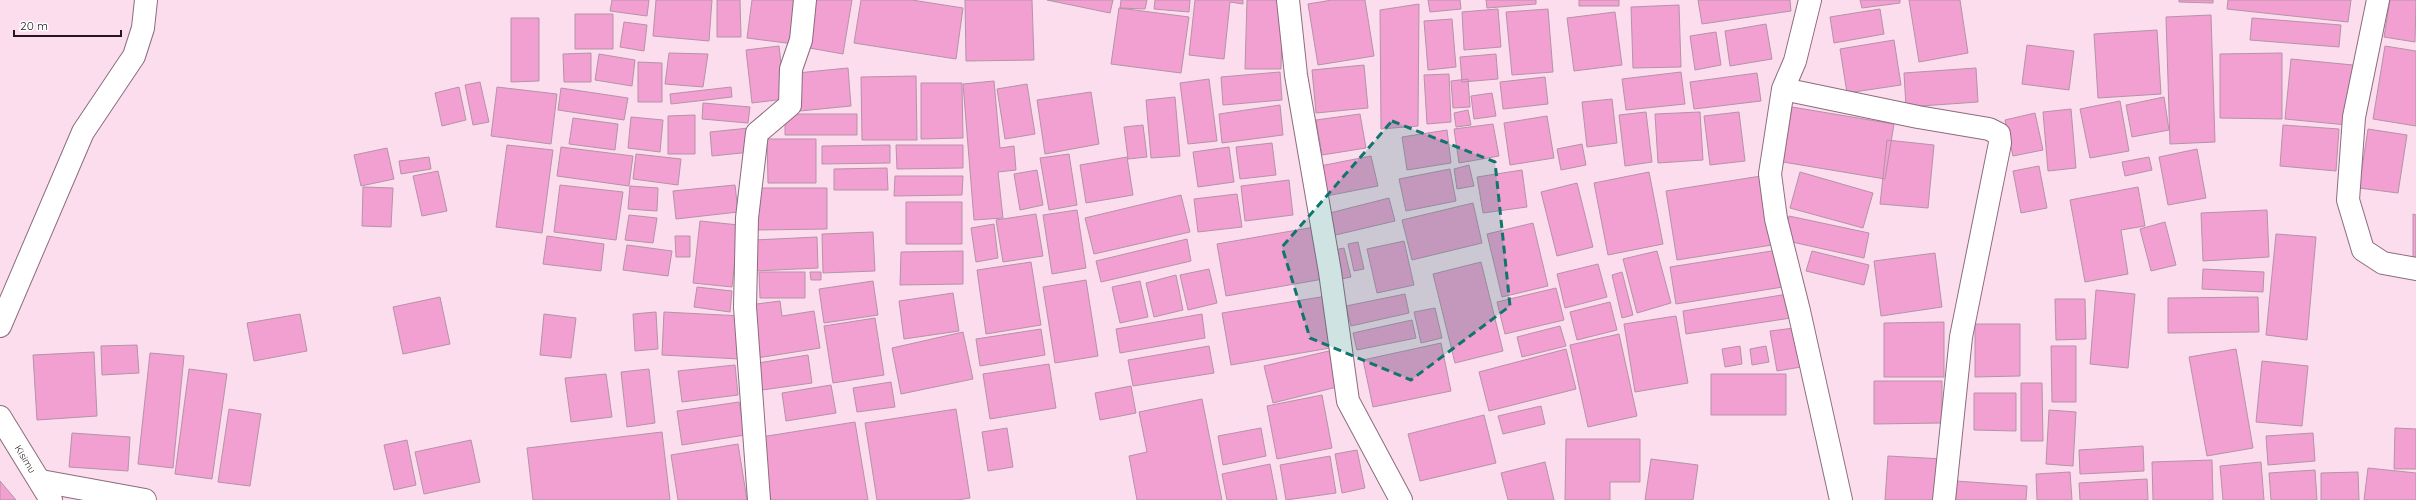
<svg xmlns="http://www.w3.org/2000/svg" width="2416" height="500" viewBox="0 0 2416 500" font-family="Quicksand,sans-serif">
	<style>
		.building { fill: #f29fd1; stroke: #b593a7 }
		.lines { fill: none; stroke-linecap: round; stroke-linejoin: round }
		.street-casing { stroke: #8c6c7e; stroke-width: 24 }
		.secondary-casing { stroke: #8c6c7e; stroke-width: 24 }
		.street { stroke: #fff; stroke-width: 22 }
		.secondary { stroke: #fff; stroke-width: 22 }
		.marked { fill: #0f766e; fill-opacity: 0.2; stroke: #0f766e; stroke-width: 3; stroke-dasharray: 8 5; stroke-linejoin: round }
		.labels { text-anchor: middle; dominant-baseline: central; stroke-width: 3.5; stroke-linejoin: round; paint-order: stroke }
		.street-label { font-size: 10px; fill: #24181f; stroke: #fff }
	</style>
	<rect width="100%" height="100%" fill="#fbdded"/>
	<path class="building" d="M612,0H649L647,16L610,11Z
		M656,0H712L709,41L653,36Z
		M717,0H740L741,37H717Z
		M752,0H799L794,44L747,38Z
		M812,0H852L843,54L804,47Z
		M861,0H912L963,8L956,59L854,43Z
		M965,0H1032L1034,60L966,61Z
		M1047,0H1113L1110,13Z
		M1121,0H1147L1145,9L1120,8Z
		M1155,0H1190L1189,12L1154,9Z
		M1195,0H1243V4L1230,2L1224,59L1189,55Z
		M1247,0H1283L1281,69H1245Z
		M1332,0H1365L1374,56L1318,65L1308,4Z
		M1428,0H1460L1461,9L1430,12Z
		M1486,0H1536V4L1487,8Z
		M1579,0H1619V6H1579Z
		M1698,0H1790L1791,11L1702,24Z
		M1860,0H1900V3L1862,8Z
		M1909,0H1960L1968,53L1919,62Z
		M2179,0H2213V3L2179,2Z
		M2228,0H2351L2348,22L2227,9Z
		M2390,0H2416L2415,42L2384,37Z
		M1419,4L1418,126L1381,129L1380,10Z
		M1679,5L1681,67L1633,68L1631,7Z
		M1119,8L1189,17L1181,73L1111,64Z
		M1498,9L1501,47L1464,50L1462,12Z
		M1548,9L1553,72L1512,75L1506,12Z
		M1880,9L1884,34L1834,43L1830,17Z
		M1615,12L1622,65L1574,71L1567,18Z
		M575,14H613V49H575Z
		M2211,15L2215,142L2170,144L2166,17Z
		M511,18H539V81L511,82Z
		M2252,18L2341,25L2339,47L2250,40Z
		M1452,19L1456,67L1428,70L1424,21Z
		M624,22L647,25L644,51L620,47Z
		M1766,24L1772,59L1730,66L1725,31Z
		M2157,30L2161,94L2098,98L2094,34Z
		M1716,32L1721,65L1695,70L1690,36Z
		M1894,40L1901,85L1847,93L1840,49Z
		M2027,45L2074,51L2069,90L2022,84Z
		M779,46L785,99L752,103L746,50Z
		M2385,46L2416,51V126L2373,119Z
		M591,53V82H564L563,54Z
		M669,53L708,54L703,87L665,84Z
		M2282,53V119L2220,118V54Z
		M599,54L635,60L632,86L595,80Z
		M1496,54L1498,79L1462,82L1460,57Z
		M2291,59L2353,65L2347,125L2285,119Z
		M638,62L662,63V102H638Z
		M1364,65L1368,108L1316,113L1312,70Z
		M848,68L851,106L800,111L797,73Z
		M1976,68L1978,102L1906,107L1904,73Z
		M1280,72L1282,100L1223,105L1221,77Z
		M1681,72L1685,104L1626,110L1622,79Z
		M1757,73L1761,101L1694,109L1690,82Z
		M1449,74L1451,122L1427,124L1424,75Z
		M916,76L917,140H862L861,77Z
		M1545,77L1548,104L1503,109L1500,82Z
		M1209,79L1217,141L1188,144L1180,83Z
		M1468,79L1470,107L1453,108L1451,81Z
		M994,81L1000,148L1014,146L1016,170L998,172L1003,218L974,220L963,84Z
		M480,82L489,122L473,125L465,85Z
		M921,83H962L963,138L921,139Z
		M1027,84L1035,134L1005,139L997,89Z
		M459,87L466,120L442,126L435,93Z
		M497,87L557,94L551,144L491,136Z
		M731,87L732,97L671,104L670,94Z
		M561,88L628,98L624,120L558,110Z
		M1091,92L1099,144L1045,154L1037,100Z
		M1492,93L1496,116L1474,119L1471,96Z
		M1175,97L1180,156L1151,158L1146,100Z
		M2164,97L2169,130L2132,137L2126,105Z
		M1612,99L1617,143L1587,147L1582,102Z
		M2120,101L2129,151L2090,158L2080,109Z
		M703,103L750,107L748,123L702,119Z
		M1280,105L1283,135L1222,143L1219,114Z
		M1792,107L1894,124L1885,179L1783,162Z
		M2071,109L2076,168L2048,171L2043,112Z
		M1468,110L1471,125L1456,127L1454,113Z
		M1646,112L1652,162L1625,166L1619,115Z
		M1700,112L1703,160L1658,163L1655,114Z
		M1739,112L1745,161L1710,165L1704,116Z
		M2035,113L2043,150L2013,156L2005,120Z
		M785,114H857V135H785Z
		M1360,114L1366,148L1322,155L1316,120Z
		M695,115V154H668V116Z
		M1547,116L1554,158L1510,165L1504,123Z
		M631,117L663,120L660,152L628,148Z
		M573,118L618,124L615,150L569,144Z
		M1493,124L1499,156L1459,163L1454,129Z
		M1143,125L1147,157L1128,159L1124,127Z
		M2283,125L2339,129L2336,171L2280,166Z
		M749,128L751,152L712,156L710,132Z
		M2368,129L2407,135L2398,193L2359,188Z
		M1447,130L1451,163L1407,170L1402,137Z
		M767,139H816V183H768Z
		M1887,140L1934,145L1928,208L1880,204Z
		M1272,143L1276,175L1240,179L1236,147Z
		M1582,144L1586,165L1561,170L1557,149Z
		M507,145L553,150L542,233L496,227Z
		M890,145V163L822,164V146Z
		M896,145H963V168L897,169Z
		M561,147L633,156L629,186L557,176Z
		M1229,147L1234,182L1198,187L1193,152Z
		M387,148L394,179L361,186L354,155Z
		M2197,149L2206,198L2168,205L2159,157Z
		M636,154L681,159L678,185L633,179Z
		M1069,154L1077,205L1049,210L1040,158Z
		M1371,156L1378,186L1321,197L1315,167Z
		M429,157L431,169L401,174L399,161Z
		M1127,157L1133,195L1086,203L1080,165Z
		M2149,157L2152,170L2125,176L2122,162Z
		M1469,165L1474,186L1457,189L1454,169Z
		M2039,166L2047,208L2021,213L2013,171Z
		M887,168L888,190H834V169Z
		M1450,169L1456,201L1406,211L1399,179Z
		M1037,170L1043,205L1020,210L1014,174Z
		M1522,170L1527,207L1483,213L1477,177Z
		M438,171L447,211L422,216L413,176Z
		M1649,172L1663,244L1608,255L1594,183Z
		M1800,172L1873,193L1863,228L1790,208Z
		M895,176H963L962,195L894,196Z
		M1761,176L1772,245L1677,260L1666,191Z
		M1289,180L1293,215L1245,221L1241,186Z
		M1577,183L1593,247L1557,256L1541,192Z
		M560,185L623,192L616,240L554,232Z
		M735,185L738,212L676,219L673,191Z
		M630,186L658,188L657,211L628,209Z
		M363,187L393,188L391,227L362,226Z
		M2138,187L2145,226L2121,230L2128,274L2085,282L2070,200Z
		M757,188H827V229L757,230Z
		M1237,194L1242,227L1198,232L1194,199Z
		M1181,195L1190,232L1094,254L1085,218Z
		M1389,198L1395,221L1327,237L1322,215Z
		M906,202H962V244H906Z
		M1473,203L1482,243L1412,260L1402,220Z
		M1077,210L1086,268L1052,274L1043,215Z
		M2267,210L2269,257L2203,261L2201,213Z
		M1036,214L1043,256L1003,262L996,220Z
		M2413,214L2416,215V260L2406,259L2413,257Z
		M629,215L657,218L653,243L625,240Z
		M1789,216L1869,233L1864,258L1783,240Z
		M700,221L739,225L732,287L693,283Z
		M2165,222L2176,265L2151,271L2140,229Z
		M1533,223L1548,286L1502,297L1487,234Z
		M994,224L998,258L976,262L971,228Z
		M1320,226L1329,278L1226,296L1217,244Z
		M873,232L875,271L823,273L822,234Z
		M2276,234L2316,237L2307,340L2266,335Z
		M547,236L604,244L601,271L543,264Z
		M675,236H690V257H676Z
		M817,237L818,268L755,271L754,240Z
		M1187,239L1191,261L1101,282L1096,261Z
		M1404,241L1414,285L1377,293L1367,249Z
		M1358,242L1364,269L1354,271L1348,244Z
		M627,245L672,251L668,276L623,270Z
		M1344,248L1351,277L1336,280L1330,251Z
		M1778,250L1783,287L1676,304L1670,267Z
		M963,251V284L900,285L901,252Z
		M1657,251L1671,303L1637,313L1623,259Z
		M1812,251L1869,265L1864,285L1806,271Z
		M1935,253L1942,307L1881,316L1874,261Z
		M1031,262L1041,325L986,334L977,270Z
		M1481,262L1503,351L1455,363L1433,274Z
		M1598,264L1607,297L1565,308L1557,274Z
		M1209,269L1217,303L1188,310L1180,275Z
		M2203,269L2264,272L2263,292L2202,289Z
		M759,272H805V298H760Z
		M810,272H821V280H811Z
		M1622,272L1633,315L1622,318L1612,275Z
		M1176,275L1183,310L1154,317L1146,283Z
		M1086,280L1098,356L1055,363L1043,287Z
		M873,281L878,315L824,323L819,289Z
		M1140,281L1148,317L1120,323L1112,287Z
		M697,287L732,291L730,312L694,307Z
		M1556,288L1564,320L1505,334L1497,302Z
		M2096,290L2135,294L2128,368L2090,364Z
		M953,293L959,331L904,339L899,301Z
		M1405,294L1409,313L1351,326L1346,306Z
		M1788,294L1791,318L1686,334L1683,311Z
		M1327,296L1336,347L1231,365L1222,313Z
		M440,297L450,344L403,354L393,307Z
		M2258,297L2259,332L2168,333V298Z
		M2055,299H2085L2086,339L2056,340Z
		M780,301L782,316L814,311L820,348L757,358L749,305Z
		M1610,302L1617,330L1577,340L1570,312Z
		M1435,308L1442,338L1421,343L1414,312Z
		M656,312L658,349L635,351L633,314Z
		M664,312L742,316L740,359L662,355Z
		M300,314L307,351L254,361L247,323Z
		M544,314L576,318L571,358L540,355Z
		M1202,314L1205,338L1120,353L1116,329Z
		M1676,316L1688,383L1635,392L1624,324Z
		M875,318L884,375L833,383L824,326Z
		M1412,320L1416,338L1357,350L1353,333Z
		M1944,322V377H1884V323Z
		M1975,324H2020V376L1975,377Z
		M1560,326L1566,346L1522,357L1517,337Z
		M1794,328L1801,367L1777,371L1770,331Z
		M1041,329L1045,355L980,366L976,339Z
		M963,332L973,379L901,394L892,348Z
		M1619,334L1637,416L1588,427L1570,345Z
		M1441,343L1451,391L1373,407L1363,360Z
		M137,345L139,373L102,375L101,346Z
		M1209,346L1214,373L1133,386L1128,360Z
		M1740,346L1742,364L1725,367L1722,349Z
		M1766,346L1769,362L1752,365L1750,349Z
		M2051,346H2076V402H2052Z
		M1566,349L1576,389L1489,411L1479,372Z
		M2236,349L2253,448L2207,456L2189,357Z
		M1329,351L1337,387L1273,403L1264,366Z
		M94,352L97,416L37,420L33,355Z
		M150,353L184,356L173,468L138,464Z
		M808,355L812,383L762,390L758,363Z
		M2262,361L2308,366L2302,426L2256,422Z
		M1049,364L1056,408L990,419L983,374Z
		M735,365L738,395L682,402L678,371Z
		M189,369L227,374L212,479L175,474Z
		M649,369L655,423L627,427L621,372Z
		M606,374L612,417L571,422L565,378Z
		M1711,374H1786V415H1711Z
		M1874,381H1942V423L1874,424Z
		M891,382L895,407L857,412L853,388Z
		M2021,383H2042L2043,441H2021Z
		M831,385L836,413L786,421L782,393Z
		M1131,386L1136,413L1100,420L1095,393Z
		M1974,393H2016V431L1974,430Z
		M1322,395L1332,448L1277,459L1267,406Z
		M1202,399L1222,500H1137L1129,456L1147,452L1139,412Z
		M739,402L745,435L682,445L677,411Z
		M1541,406L1545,424L1503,434L1498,416Z
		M229,409L261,414L250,486L218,482Z
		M956,409L970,498L957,500H877L865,423Z
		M2049,410L2076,412L2073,466L2046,464Z
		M1484,415L1496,463L1420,481L1408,434Z
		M855,422L868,500H771L761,437Z
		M1007,428L1013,467L988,471L982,432Z
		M1261,428L1266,456L1223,465L1218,436Z
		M2395,428L2416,429V469H2394Z
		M662,432L670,500H533L527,448Z
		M72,433L130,437L128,471L69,467Z
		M2313,433L2315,461L2268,465L2266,436Z
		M1566,439H1640V482H1610V500H1565Z
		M407,440L416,485L394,490L384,445Z
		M471,440L480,482L424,494L415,452Z
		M738,444L747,500H678L671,455Z
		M2143,446L2144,471L2080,474L2079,450Z
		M1357,450L1365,488L1342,493L1335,454Z
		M1330,456L1336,493L1286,500L1280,465Z
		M1888,456L1944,459L1941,500H1885Z
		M1651,459L1698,465L1693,500H1645Z
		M2212,460L2213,500H2153L2152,462Z
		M1545,462L1554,500H1508L1501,473Z
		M2261,462L2264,500H2223L2220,466Z
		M1270,464L1277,500H1227L1222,474Z
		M2368,468L2416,473V500H2364Z
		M2315,470L2317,500H2271L2269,473Z
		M2070,472L2072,500H2037L2036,474Z
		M2358,472L2359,500H2321V473Z
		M2147,479L2148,500H2080L2079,483Z
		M0,481L16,500H0Z
		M1956,481L2027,486L2026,500H1954Z"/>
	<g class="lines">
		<defs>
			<path id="street" d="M1288,0L1296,75L1330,272L1348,401L1401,500
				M1810,0L1795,61L1783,89L1770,174L1776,219L1799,311L1841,500
				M2378,0L2354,117L2348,200L2363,250L2383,263L2416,269
				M1783,89L1918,117L1989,129L1999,134L2000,143L1961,337L1944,500
				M0,326L83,132L134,56L143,28L146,0
				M41,481L145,500
				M759,500L745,307L747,218L757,133L790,105L791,69L801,40L805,0"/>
			<g id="secondary">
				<path id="s1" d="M0,417L51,500"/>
			</g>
		</defs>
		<use href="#street" class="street-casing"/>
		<use href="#secondary" class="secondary-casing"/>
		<use href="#street" class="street"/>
		<use href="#secondary" class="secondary"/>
	</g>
	<path class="marked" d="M1392,121L1495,162L1510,306L1411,380L1310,338L1282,247Z"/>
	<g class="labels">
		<g class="street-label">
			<text stroke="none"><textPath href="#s1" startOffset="49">Kisimu</textPath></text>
		</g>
	</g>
	<path d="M14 30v6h107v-6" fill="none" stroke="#24181f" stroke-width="2"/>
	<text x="20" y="30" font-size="12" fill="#24181f" stroke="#ffffff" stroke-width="3" paint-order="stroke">20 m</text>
</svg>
